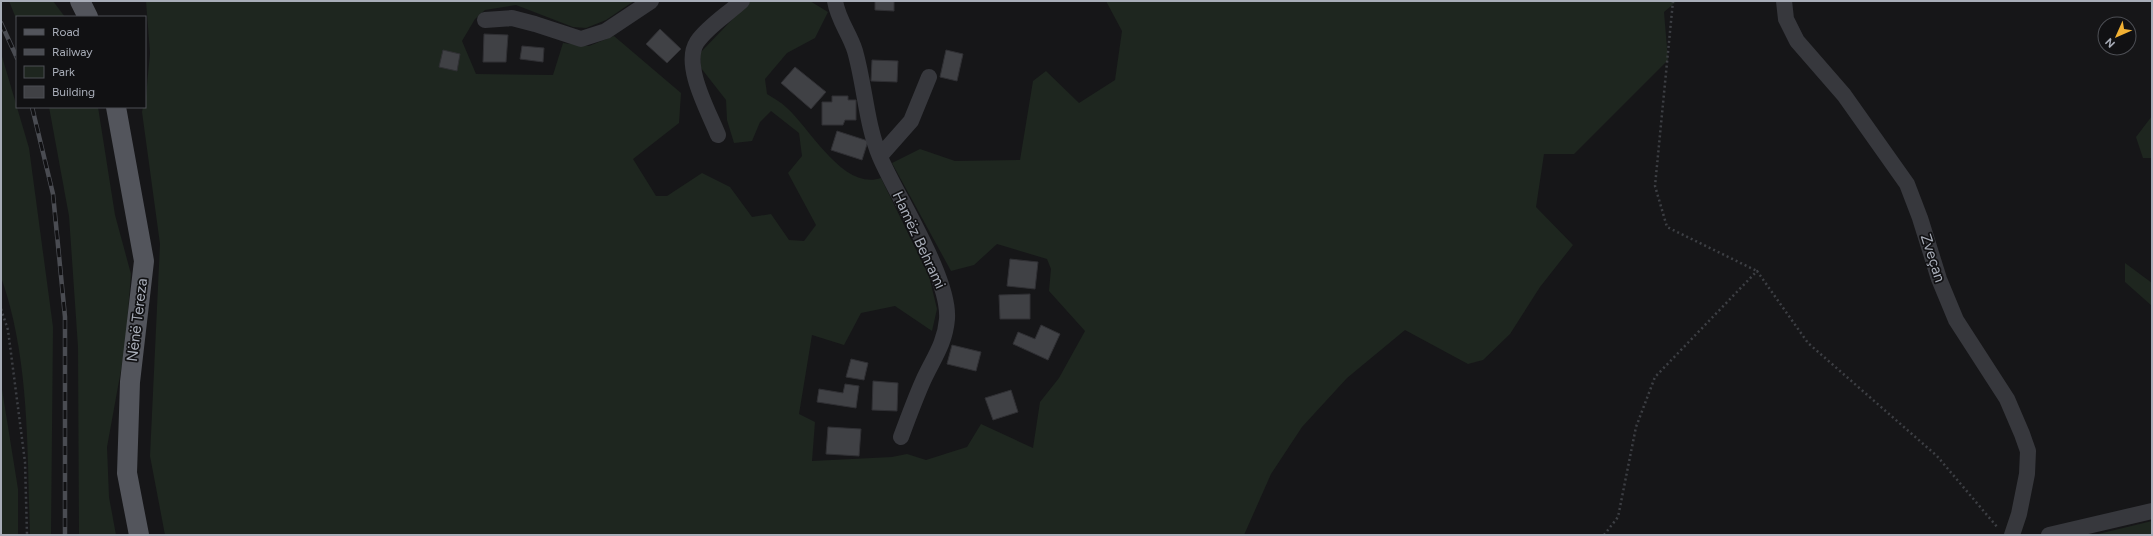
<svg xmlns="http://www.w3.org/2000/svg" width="2153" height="536" viewBox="0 0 2153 536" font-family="Figtree,sans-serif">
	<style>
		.green { fill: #1e261f }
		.building { fill: #404145; stroke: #303034 }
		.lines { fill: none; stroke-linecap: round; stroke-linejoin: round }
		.path { stroke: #3d3f44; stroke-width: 2.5; stroke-dasharray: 2 3; stroke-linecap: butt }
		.minor { stroke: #37383d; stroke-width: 16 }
		.major { stroke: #53555c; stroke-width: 20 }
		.rail-casing { stroke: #4a4c52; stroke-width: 4.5 }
		.rail { stroke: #111113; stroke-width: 3; stroke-dasharray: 9; stroke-linecap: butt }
		.labels { text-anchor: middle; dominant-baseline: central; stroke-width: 3.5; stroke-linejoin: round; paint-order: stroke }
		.street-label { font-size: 15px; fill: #a8adb8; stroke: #111113 }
	</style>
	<rect width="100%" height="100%" fill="#161618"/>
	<path class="green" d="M9,1H53L65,17H17V21Z
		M146,1H634L606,20L586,28L573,27L516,5L485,10L475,19L462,41L476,74L553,75L563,43L589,46L614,36L681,93L679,123L633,159L656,196H667L702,173L730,187L752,217L771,214L789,240L804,241L816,225L788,173L802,156L799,133L771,111L760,122L752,141L734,143L727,120L726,100L701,68L700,53L750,1H810L828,12L815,38L787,53L765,79L767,94C773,98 781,102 787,108C811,130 844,191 881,178L929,276L937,309L932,331L895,306L861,313L844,345L812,335L799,414L815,422L812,461L892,457L907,454L926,460L967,447L981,424L1033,448L1040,402L1059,378L1085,331L1049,291L1051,269L1047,259L997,244L974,265L951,271L892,163L920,149L955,161L1020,160L1033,81L1046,71L1079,103L1115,80L1122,31L1106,1H1677L1664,12L1668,60L1574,154H1544L1536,207L1573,245L1540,287L1510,334L1483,360L1468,364L1405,330L1347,378L1302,427L1271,474L1244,535H165L150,456L160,244L142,112L143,107H145L150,53Z
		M1,53L29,148L53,327L51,535H30C27,449 30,359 1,277Z
		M49,107H98L115,215L131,274L125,348L107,447L109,497L116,535H79L78,347L69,216Z
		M2152,116V158H2143L2136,137Z
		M2125,263L2152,283V306L2125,282Z
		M1,383L18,489V535H1Z
		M2152,521V535H2094Z"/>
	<path class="building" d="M875,1H894V11L875,10Z
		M660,29L681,49L667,63L646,44Z
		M484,34L508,35L506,62H483Z
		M522,46L544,48L543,62L520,59Z
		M443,50L460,54L457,71L439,67Z
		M946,50L963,54L957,81L940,77Z
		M872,60L898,61L897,82L871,81Z
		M795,67L826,92L811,109L781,83Z
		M832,96H848V100H856V120H845L843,125H822V102H832Z
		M837,131L868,141L862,160L831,150Z
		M1010,259L1038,262L1035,289L1007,286Z
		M1030,294V319H1000L999,295Z
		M1041,325L1060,334L1048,360L1013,344L1018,332L1035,339Z
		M952,345L981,352L976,371L947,364Z
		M851,359L868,363L864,380L846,377Z
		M873,381L898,383L897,411L872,410Z
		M845,384L859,386L856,408L817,402L819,389L843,393Z
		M1011,390L1018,412L993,420L985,398Z
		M828,427L861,429L859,456L826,454Z"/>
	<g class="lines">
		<path class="path" d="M1673,1L1655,186L1667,227L1757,271
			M1,309L8,330L25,462L27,535
			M1604,535L1618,517L1636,427L1655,377L1757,271L1808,343L1937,456L1998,528"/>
		<path class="minor" d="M835,1C838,20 850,34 855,51C865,86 866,124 880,157C897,197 950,278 947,319C945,344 933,359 923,381C915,399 908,418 901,437
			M1784,1L1786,19L1797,41L1844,95L1907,184L1920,218L1939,279L1956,320L2007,399L2022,434L2028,451L2027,474L2019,514L2012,535
			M485,20L512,18L535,24L581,39L606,31L651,1
			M718,135C709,112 682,65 697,42C708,26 728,14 742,1
			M880,156L911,121L929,77
			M2049,535L2152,511"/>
		<path class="major" d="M80,1L88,17
			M116,107L144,261L130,382L127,473L139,535"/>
		<defs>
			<path id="rail" d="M1,23L17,58
				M32,107L53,194L65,317V535"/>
		</defs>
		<use href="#rail" class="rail-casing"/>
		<use href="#rail" class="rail"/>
	</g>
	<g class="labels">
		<g class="street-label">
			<text transform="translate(919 240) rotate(65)">Hamëz Behrami</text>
			<text transform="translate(1933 258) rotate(72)">Zveçan</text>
			<text transform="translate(137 320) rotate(-83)">Nënë Tereza</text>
		</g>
	</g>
	<rect width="2153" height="536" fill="none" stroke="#a8adb8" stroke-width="4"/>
	<rect x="16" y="16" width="130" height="92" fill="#111113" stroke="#4d4f55"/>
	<rect x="24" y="29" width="20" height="6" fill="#53555c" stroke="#4d4f55"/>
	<text x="52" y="36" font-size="12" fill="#a8adb8">Road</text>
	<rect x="24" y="49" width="20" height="6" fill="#4a4c52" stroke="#4d4f55"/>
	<text x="52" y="56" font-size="12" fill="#a8adb8">Railway</text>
	<rect x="24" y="66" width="20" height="12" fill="#1e261f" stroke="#4d4f55"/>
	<text x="52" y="76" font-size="12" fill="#a8adb8">Park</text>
	<rect x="24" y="86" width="20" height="12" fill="#404145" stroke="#4d4f55"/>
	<text x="52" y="96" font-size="12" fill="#a8adb8">Building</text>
	<g transform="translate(2117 36) rotate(225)"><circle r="19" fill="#111113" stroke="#4d4f55"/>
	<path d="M0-3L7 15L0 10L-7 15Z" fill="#f2b134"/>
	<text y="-6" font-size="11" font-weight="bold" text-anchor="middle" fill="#a8adb8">N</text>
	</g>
</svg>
